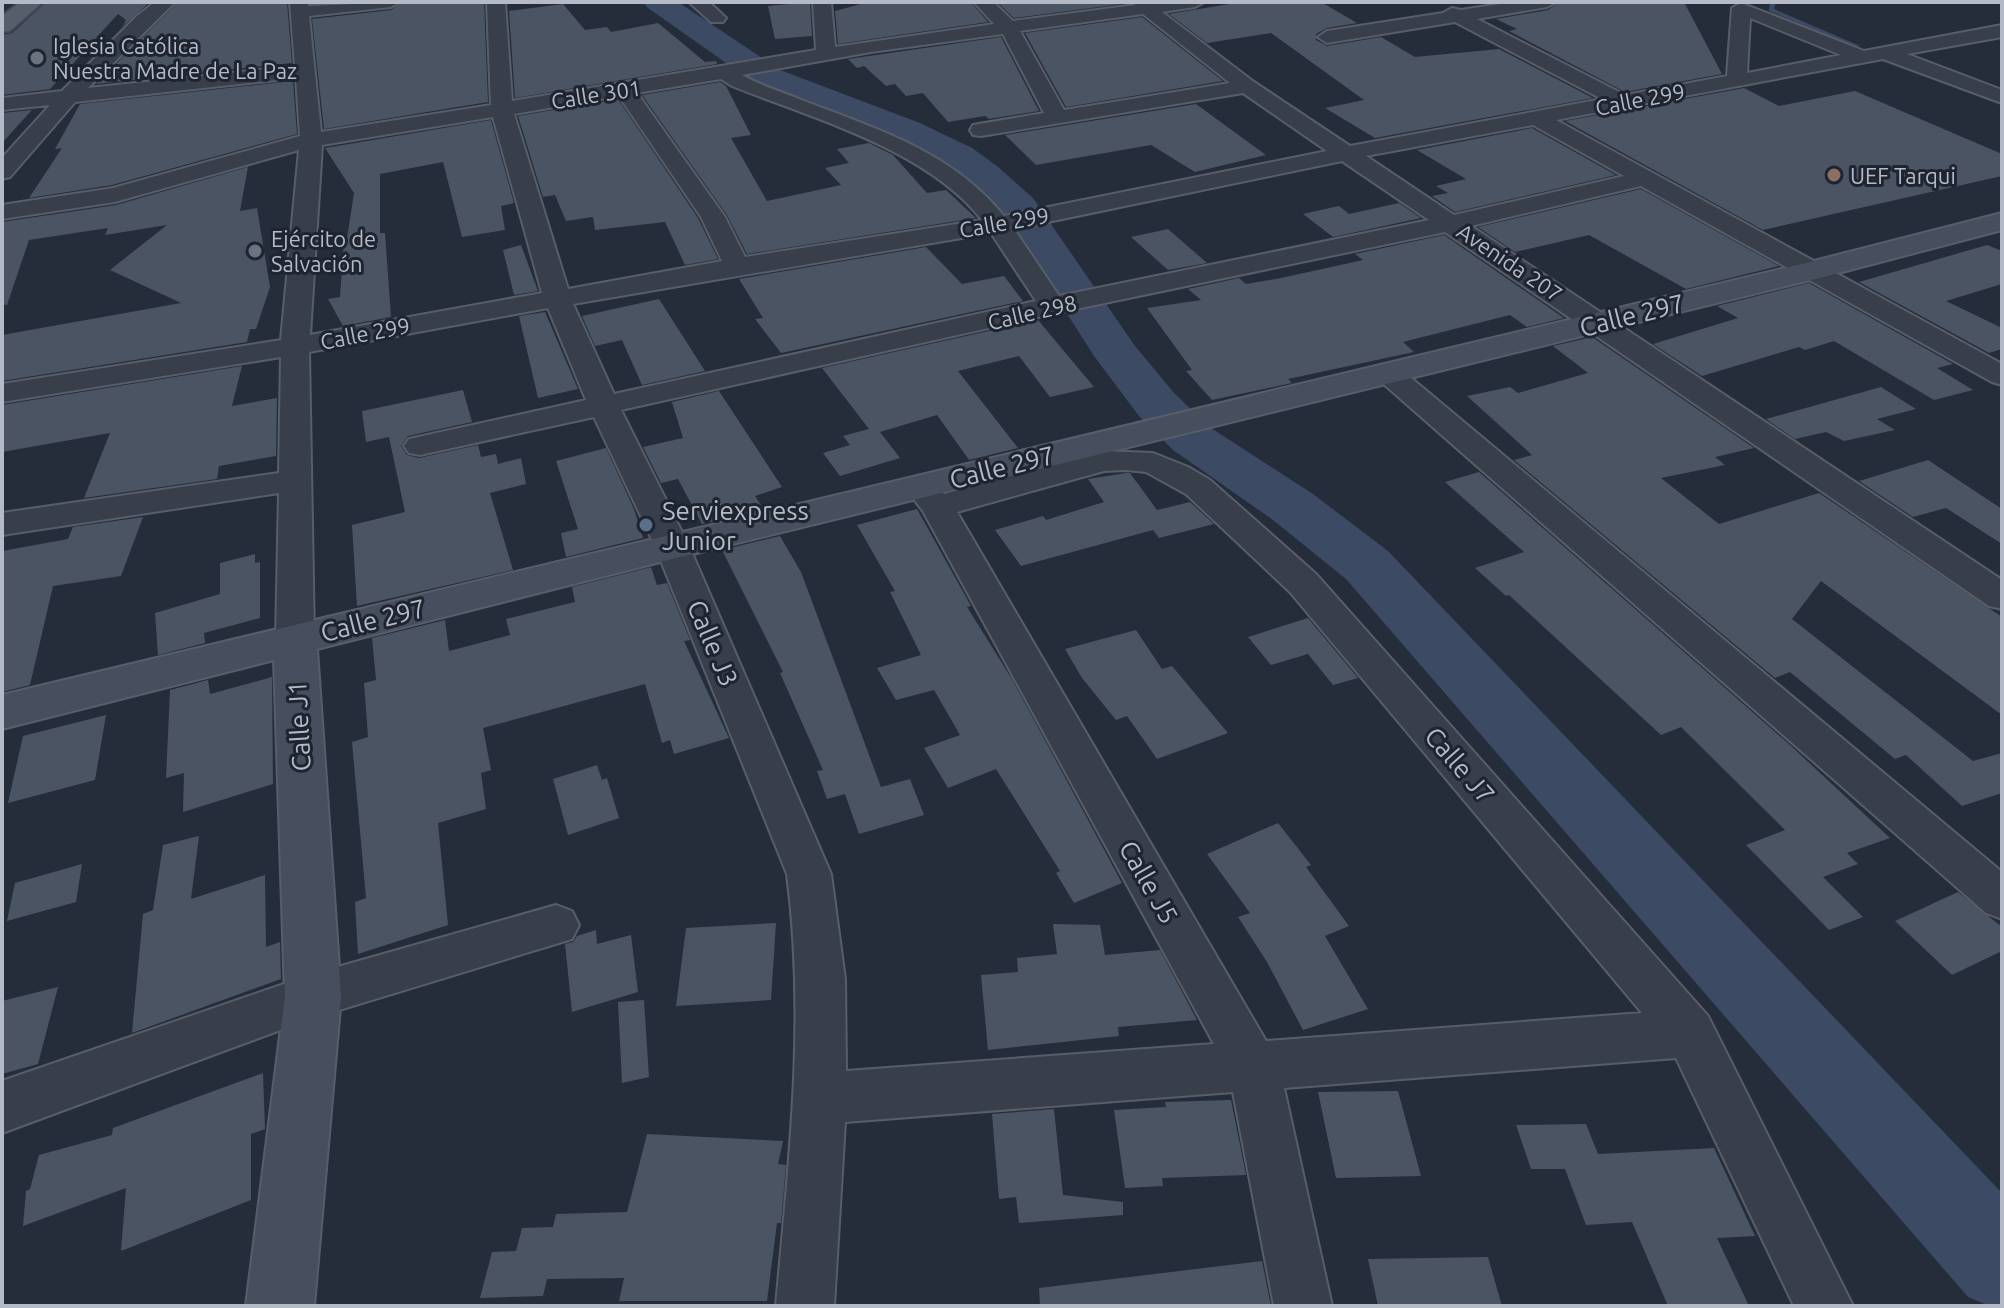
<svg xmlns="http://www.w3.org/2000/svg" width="2004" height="1308" viewBox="0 0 2004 1308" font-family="Ubuntu,sans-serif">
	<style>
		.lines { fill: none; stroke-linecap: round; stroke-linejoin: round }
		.stream { fill: #3c4a63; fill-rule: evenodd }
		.river { fill: #3c4a63; fill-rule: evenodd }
		.building { fill: #4b5463 }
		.street-casing { stroke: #575d69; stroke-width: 4 }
		.secondary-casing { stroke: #575d69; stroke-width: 4 }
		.primary-casing { stroke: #424854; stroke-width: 4 }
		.street { fill: #383f4b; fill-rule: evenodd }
		.secondary { fill: #474f5e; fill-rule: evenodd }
		.primary { fill: #575e6b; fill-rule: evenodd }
		.worship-dot { fill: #6b7280; stroke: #1e2430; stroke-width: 3 }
		.education-dot { fill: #8d6e63; stroke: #1e2430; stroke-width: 3 }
		.service-dot { fill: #5c6f8a; stroke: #1e2430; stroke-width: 3 }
		.labels { text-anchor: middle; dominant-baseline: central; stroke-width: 6; stroke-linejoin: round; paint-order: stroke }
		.far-poi-label { font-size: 22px; fill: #b4bac6; stroke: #1e2430; text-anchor: start }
		.far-street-label { font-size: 22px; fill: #b4bac6; stroke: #1e2430 }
		.street-label { font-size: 26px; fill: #b4bac6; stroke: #1e2430 }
		.poi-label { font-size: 26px; fill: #b4bac6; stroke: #1e2430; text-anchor: start }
	</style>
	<rect width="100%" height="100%" fill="#252d3b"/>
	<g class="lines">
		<path class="stream" d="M1770,2H1776L1774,9L1860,46L1855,47L1769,11Z"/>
		<path class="river" d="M643,2H678L780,70L920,123L972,148L997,166L1033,198L1135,346L1175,394L1211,428L1313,494L1388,551L2002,1193V1306H1990L1968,1297L1346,579L1273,520L1173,450L1139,416L1094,356L1004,215L969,182L946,164L894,139L756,84L648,8Z"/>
	</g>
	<path class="building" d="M46,2H150L123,26L126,20L118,14L50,89L2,95V35L12,33Z
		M178,2H287L292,63L96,84Z
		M403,2H484L488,102L324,129L312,19L391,10Z
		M810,2L812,36L775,39L768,6Z
		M868,2H971L988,22L838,44L835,11Z
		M997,2H1130V3L1014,18Z
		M1241,2H1321L1357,23L1327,28L1316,34V40L1327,46L1381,37L1415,57L1499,49L1593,98L1375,138L1325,108L1364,100L1271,33L1207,43L1169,14Z
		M1559,2H1684L1722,74L1625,92L1509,31L1517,29L1496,19L1548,10Z
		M563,4L585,30L607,27L611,32L658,23L705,62L716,61L717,64L515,98L509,11Z
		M1142,17L1223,81L1066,107L1025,33Z
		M1001,37L1039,111L989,119L985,116L948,122L923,93L906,96L895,84L886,86L864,66L857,68L848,59Z
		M293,81L297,134L112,185L29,198L62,148L55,149L80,104Z
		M720,82L726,86L751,135L731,138L767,201L841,185L825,168L849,163L837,149L869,143L893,155L927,193L946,190L976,218L747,254L727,215L642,95Z
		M1744,88L1779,106L1855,91L2002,154V176L1763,230L1565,121Z
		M618,99L698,218L718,259L685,265L665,222L595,230L593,217L566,221L555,195L543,197L518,116Z
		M1196,104L1266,155L1195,172L1151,145L1036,165L1005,135Z
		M32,110L2,143V113Z
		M491,120L514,203L501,206L505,230L462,237L443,162L380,174V233H385L391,317L343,326L328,299L340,297L344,239L347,238L354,193L325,148Z
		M1532,128L1616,175L1455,212L1432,196L1448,193L1436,186L1466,179L1417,150Z
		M248,167L240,211L257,208L270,287L256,329H250L247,342L2,381V335L181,303L110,270L167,225L105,235L108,228L29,240L7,305L2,304V222L116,205Z
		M1641,189L1779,266L1686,289L1589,235L1515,252L1478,227Z
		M1399,203L1421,218L1333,237L1303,214L1339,206L1349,214Z
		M1168,229L1207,263L1168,270L1131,237Z
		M1444,235L1564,318L1527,327L1510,315L1403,342L1414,352L1288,379L1292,383L1212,400L1186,371L1192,370L1147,308L1201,300L1188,289L1239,278L1246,284L1281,278L1363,260L1355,254Z
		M521,245L538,291L514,295L503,250Z
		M1987,245L2002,251V284L1946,301L2002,328V349L1989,353L1859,282Z
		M926,247L962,284L1004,276L1023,301L781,353L755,319L763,318L739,279Z
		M1809,283L1953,364L1937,368L1973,390L1934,400L1834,341L1805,350L1799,347L1702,376L1653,344L1738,318L1717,306Z
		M659,299L705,371L642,385L622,340L595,346L582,316Z
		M545,312L578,389L538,398L519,316Z
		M1038,320L1094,387L1050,397L1019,356L958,371L1018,448L969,460L937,415L880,432L900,458L840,476L823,453L850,445L843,436L869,429L822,368Z
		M1592,337L1754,448L1715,457L1725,465L1661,478L1719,524L1819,493L2002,617V715L1821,581L1792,619L1973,761L2002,753V793L1962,806L1906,755L1895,759L1790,672L1775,678L1514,460L1532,455L1467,396L1510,387L1518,393L1588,373L1553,346Z
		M242,366L232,406L277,398L276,456L219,466L217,479L84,498L110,433L2,452V405Z
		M1881,387L1916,409L1877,419L1895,430L1844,441L1826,432L1795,439L1766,419Z
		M463,390L472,422L408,436L401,446L407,455L419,458L478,445L481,457L496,454L498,464L521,458L526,484L490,493L513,570L357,606L352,525L405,512L389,437L366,442L362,411Z
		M719,391L782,487L755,496L764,510L702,524L678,479L661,483L643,447L683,438L672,402Z
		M606,448L634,509L643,538L566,557L561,533L578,529L556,461Z
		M1928,460L2002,509V544L1946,508L1913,517L1859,481Z
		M1479,472L1790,745L1890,838L1847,853L1858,864L1823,877L1863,917L1829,930L1746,845L1785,830L1681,727L1661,735L1509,595L1506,596L1475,568L1524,552L1445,482Z
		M1126,473H1130L1157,510L1190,502L1214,524L1159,538L1153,530L1021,566L995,530L1043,516L1046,520L1104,502L1088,479Z
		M917,509L971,606L967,607L1012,679L1122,883L1074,903L1056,873L1060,871L996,769L948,788L924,748L960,735L934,690L896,700L877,668L921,655L890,592L895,591L857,525Z
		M143,517L121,576L53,586L30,685L2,692V551L68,539L73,527Z
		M780,536L801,572L881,787L910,779L924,815L859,834L845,794L827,799L817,771L823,770L780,673L783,672L722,550Z
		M255,554V563L260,562V618L204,633L205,643L158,655L155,613L220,594V563Z
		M651,567L657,585L667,583L690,640L684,641L729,738L674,754L670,740L662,743L645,684L483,728L491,770L481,773L486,809L438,823L448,925L358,954L355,902L366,898L352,742L368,737L364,683L376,680L372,638L445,620L449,651L510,635L506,619L575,602L572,587Z
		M1308,618L1358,678L1333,685L1308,654L1271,665L1248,637Z
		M1136,630L1162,669L1172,666L1228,733L1157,759L1127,716L1116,720L1082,678L1065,649Z
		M272,677L273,784L183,812L184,773L166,778L170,690L208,680L210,694Z
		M106,715L95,780L8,803L23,736Z
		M597,765L602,780L607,778L619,818L568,835L553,779Z
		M1278,823L1311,865L1306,867L1349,926L1325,936L1368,1009L1303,1030L1267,962L1238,917L1250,913L1207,854Z
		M199,836L191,899L265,875L266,947L280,942L281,979L132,1033L143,914L153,910L163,845Z
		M82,864L76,902L7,921L15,883Z
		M1958,892L2002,927V951L1952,975L1895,921Z
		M776,923L771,1000L676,1006L686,928Z
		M1053,924L1100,925L1105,955L1160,950L1197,1020L1118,1027L1119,1036L988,1050L981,975L1018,972L1017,958L1057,954Z
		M596,930L597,944L631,935L638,992L572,1012L565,944L573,942L577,936Z
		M58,987L38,1064L2,1074V1001Z
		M644,1000L649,1077L622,1083L618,1002Z
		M263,1073L265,1129L251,1134V1200L121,1251L126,1188L23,1226L26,1191L30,1189L39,1155L112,1135L113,1128Z
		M1398,1091L1421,1176L1336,1178L1318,1092Z
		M1231,1100L1246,1175L1162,1178L1163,1186L1125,1188L1114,1110L1166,1107L1165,1102Z
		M1054,1109L1063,1195L1123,1202V1215L1019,1223L1016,1197L999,1199L992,1114Z
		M1586,1124L1598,1154L1714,1148L1755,1236L1717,1238L1749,1306H1668L1632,1222L1586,1225L1565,1169H1531L1516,1125Z
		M647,1134L783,1141L778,1164L786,1165L781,1223H777L767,1301H619L624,1278L547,1279L543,1296L480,1298L492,1252L516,1251L522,1228L553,1227L556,1214L627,1212Z
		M1488,1257L1502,1306H1378L1368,1259Z
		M1262,1261L1271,1306H1040L1039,1288Z"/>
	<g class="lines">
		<defs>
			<path id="street" d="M155,2H175L88,88L295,66L290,2H308V6L400,2L391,7L309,16L321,132L491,105L487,2H505L512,101L816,50L813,2H831L835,47L994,24L974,2H993L1013,21L1135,5L1133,2H1204L1195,7L1162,12L1254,82L1350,146L1602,99L1455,22L1327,43L1318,37L1327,31L1443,13L1452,8L1461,10L1513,2H1556L1547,7L1477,19L1625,95L1727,76L1732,8L1741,3L1864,51L2002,25V37L1907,54L2002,90V103L1883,59L1556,120L2002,364V385L1992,382L1641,186L1471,226L2002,580V609L1989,606L1445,232L1052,314L621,410L689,546L831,874L845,979L846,1071L1214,1044L923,511L906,489L910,482C927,477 933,482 944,494L1102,451L1153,453L1188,467L1210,480L1316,574L1708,1016L1853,1306H1794L1676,1058L1284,1088L1332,1306H1274L1233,1092L845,1122L834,1306H776C789,1161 806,1019 787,874L655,546L594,417L420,455L409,453L404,446L409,439L586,400L548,308L309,352L314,639L308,648L295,652L282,648L276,639L279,493L2,535V513L279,473L281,357L2,402V384L281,340L299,150L115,202L2,219V205L113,188L300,136L296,78L75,102L10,177L2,179V158L50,105L2,110V98L62,91L137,16ZM1143,14L1230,83L1064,110L1020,31ZM1750,18L1841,55L1747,73ZM1003,34L1044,113L973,125L970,130L973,135L981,136L1243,93L1327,151L1004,216C950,150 876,129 799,99C780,91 759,85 742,75L871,52ZM721,79L732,86C814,119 926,149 982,220L745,257L725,217L637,93ZM619,96L701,217L722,261L568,289L514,114ZM493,117L542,293L310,335L322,145ZM1533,125L1624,176L1454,215L1366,156ZM1342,161L1429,220L1059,296L1014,229ZM991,233L1036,301L614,394L573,304ZM1126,470L1146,472L1186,494L1290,592L1642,1013L1266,1041L957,512L1104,471Z
				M689,2H709L726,18L723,22H711Z
				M1388,364L1398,367L2002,872V919L1986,913L1378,379L1373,373L1378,367Z
				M556,905L572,911L579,925L572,939L313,1018L2,1133V1081L313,974Z"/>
			<path id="secondary" d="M2002,213V230L1823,277L672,559L317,649L341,996L314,1306H246L285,996L274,660L2,729V695L1806,263Z"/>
			<path id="primary" d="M20,2H43L10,31L2,32V16Z"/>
		</defs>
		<use href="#street" class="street-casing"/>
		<use href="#secondary" class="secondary-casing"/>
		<use href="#primary" class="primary-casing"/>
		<use href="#street" class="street"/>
		<use href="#secondary" class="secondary"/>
		<use href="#primary" class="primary"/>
	</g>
	<g class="worship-dot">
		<circle cx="37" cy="58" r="8"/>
		<circle cx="255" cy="251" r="8"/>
	</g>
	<circle class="education-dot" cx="1834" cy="175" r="8"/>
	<circle class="service-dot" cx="646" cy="525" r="8"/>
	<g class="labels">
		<g class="far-poi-label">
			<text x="53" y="45">Iglesia Católica<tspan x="53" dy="25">Nuestra Madre de La Paz</tspan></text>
			<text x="1850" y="175">UEF Tarqui</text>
			<text x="271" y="238">Ejército de<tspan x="271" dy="25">Salvación</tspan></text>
		</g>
		<g class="far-street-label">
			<text transform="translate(596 94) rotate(-9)">Calle 301</text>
			<text transform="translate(1640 99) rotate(-11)">Calle 299</text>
			<text transform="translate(1004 222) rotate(-10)">Calle 299</text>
			<text transform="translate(1510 262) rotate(34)">Avenida 207</text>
			<text transform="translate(1032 312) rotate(-13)">Calle 298</text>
			<text transform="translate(365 333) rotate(-11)">Calle 299</text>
		</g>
		<g class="street-label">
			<text transform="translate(1632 315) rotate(-14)">Calle 297</text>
			<text transform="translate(1002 467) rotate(-14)">Calle 297</text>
			<text transform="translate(373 620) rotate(-14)">Calle 297</text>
			<text transform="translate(713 643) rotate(67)">Calle J3</text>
			<text transform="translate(299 726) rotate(-93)">Calle J1</text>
			<text transform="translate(1460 765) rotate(49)">Calle J7</text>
			<text transform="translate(1149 882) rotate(60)">Calle J5</text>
		</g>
		<g class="poi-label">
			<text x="662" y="510">Serviexpress<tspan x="662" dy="30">Junior</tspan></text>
		</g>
	</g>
	<rect width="2004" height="1308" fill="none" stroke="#b4bac6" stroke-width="8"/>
</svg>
